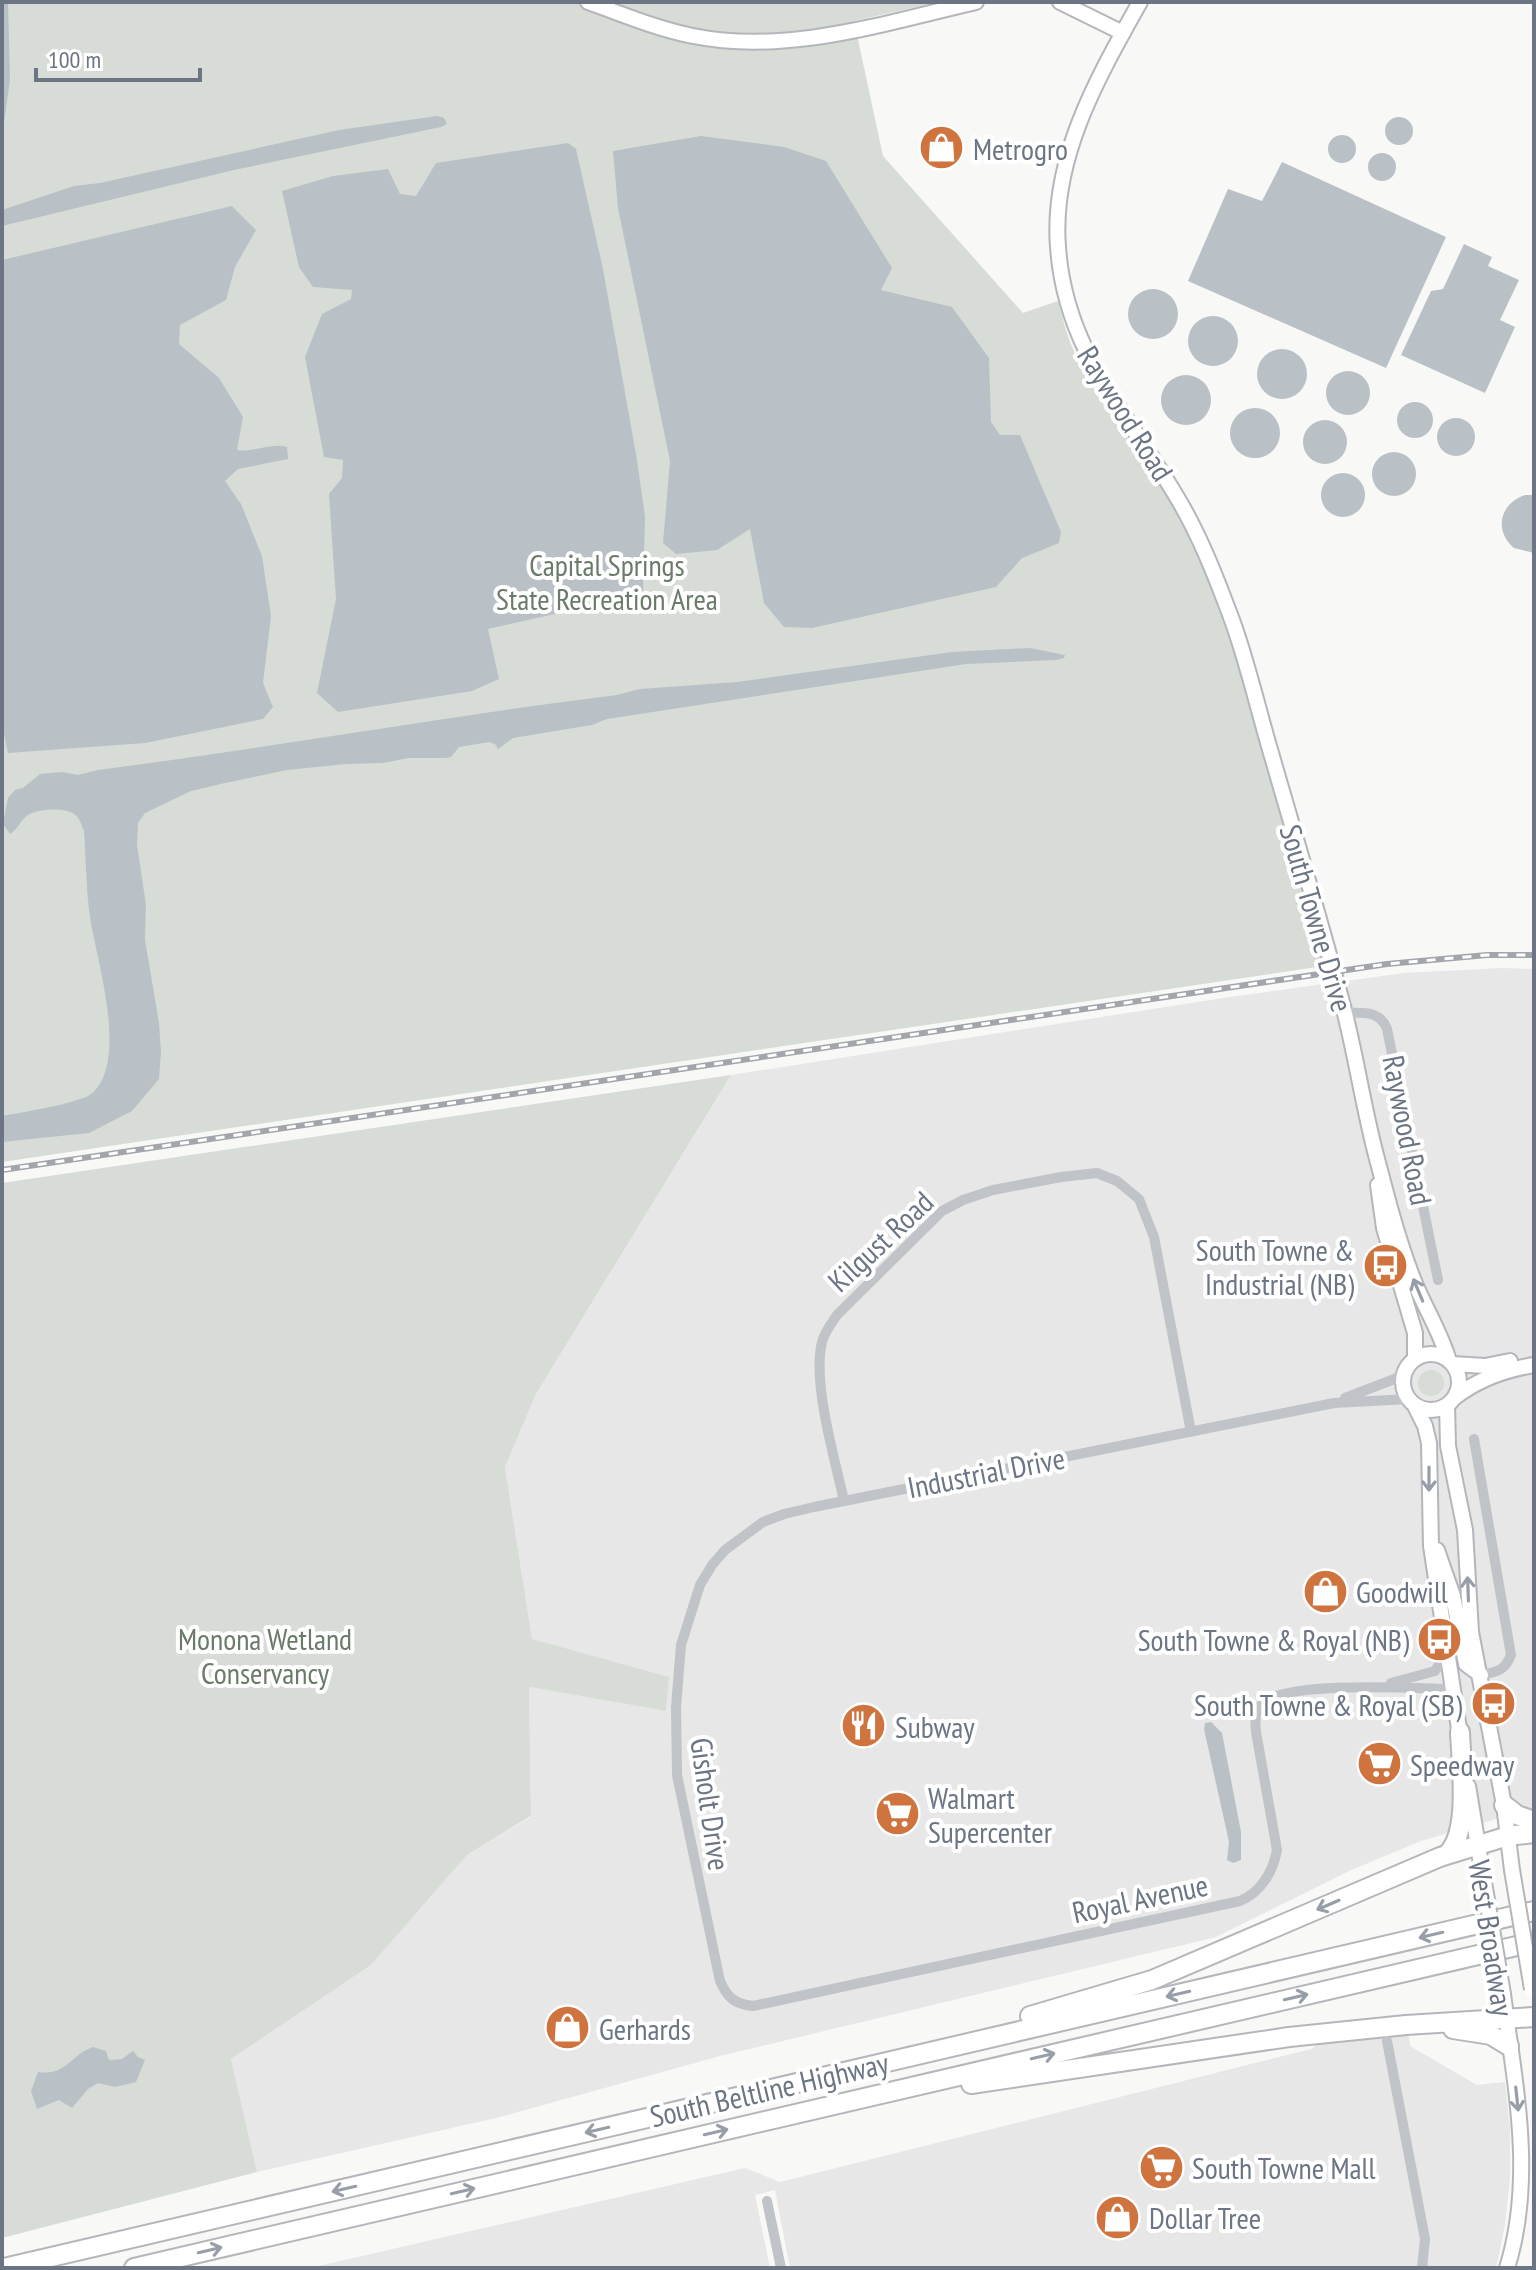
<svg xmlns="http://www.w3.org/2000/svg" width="1536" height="2270" viewBox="0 0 1536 2270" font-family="'PT Sans Narrow',sans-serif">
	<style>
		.built { fill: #e6e7e6 }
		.green { fill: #d7dcd6 }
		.water { fill: #b9c1c6 }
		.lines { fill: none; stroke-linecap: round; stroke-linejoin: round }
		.secondary-casing { stroke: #b3b6bb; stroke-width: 18 }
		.highway-casing { stroke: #b4b6ba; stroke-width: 22 }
		.street { stroke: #c0c3c7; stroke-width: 10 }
		.secondary { stroke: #fff; stroke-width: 14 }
		.highway { stroke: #fff; stroke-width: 18 }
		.rail-casing { stroke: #a2a6ac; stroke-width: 6 }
		.rail { stroke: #fff; stroke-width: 3; stroke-dasharray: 9; stroke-linecap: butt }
		.secondary-bridge-casing { stroke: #b3b6bb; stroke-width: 18; stroke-linecap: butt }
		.secondary-bridge { stroke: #fff; stroke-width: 14 }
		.oneway { stroke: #979ea8 }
		.labels { text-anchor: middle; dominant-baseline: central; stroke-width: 8; stroke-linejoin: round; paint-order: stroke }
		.poi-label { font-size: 30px; fill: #6b7583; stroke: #fff; text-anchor: start }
		.street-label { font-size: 30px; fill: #6b7583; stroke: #fff }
		.park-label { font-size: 30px; fill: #6a7b69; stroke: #fff }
	</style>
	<rect width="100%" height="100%" fill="#f8f8f6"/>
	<path class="built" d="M1501,968L1534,969V1808L1421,1841L1349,1871L1216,1937L720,2056L496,2118L257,2172L231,2059L371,1965L467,1855L531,1817L529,1687L666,1711L668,1677L532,1640L505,1467L536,1394L731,1075L1223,998L1404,973Z
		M1408,2032L1410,2046L1477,2085L1505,2082L1510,2129V2179L1505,2225L1496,2268H790L775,2190L755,2195L770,2268H310L745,2168L780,2182L1311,2049L1322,2041Z"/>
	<path class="green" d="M2,2H938L854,21L883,156L1023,313L1058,301C1062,314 1065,328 1070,342C1097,411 1158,463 1188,532C1249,671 1282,821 1324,966L2,1162Z
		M731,1075L536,1394L505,1467L532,1639L669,1677L666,1711L529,1687L531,1816L467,1855L371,1965L231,2059L257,2172L2,2238V1183Z
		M1418 1383a13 13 0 1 1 26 0a13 13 0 1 1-26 0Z"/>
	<path class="water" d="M2,2H8L10,80L2,137Z
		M437,116L444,118L447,124L441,127L234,170L2,226V210L74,186L100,183L339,130Z
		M1385 131a14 14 0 1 1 28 0a14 14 0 1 1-28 0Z
		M1328 149a14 14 0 1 1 28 0a14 14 0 1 1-28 0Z
		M701,136L784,147L826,161L892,268L881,290L952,307L989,358L991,422L1000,435H1020L1061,532L1059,543L1022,558L996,587L812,628L784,627L764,603L750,529L717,550L676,554L663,543L670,461L618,208L613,151Z
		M568,143L576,149L603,269L637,460L645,517L643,594L488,629L499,679L472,691L338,712L317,693L336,599L329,494L342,478L343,460L324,457L305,357L322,314L351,299L352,290L313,287L299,267L282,191L333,176L388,169L400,194L416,196L436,163Z
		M1368 167a14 14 0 1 1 28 0a14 14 0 1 1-28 0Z
		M1282,162L1446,237L1386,368L1188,281L1228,189L1262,201Z
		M232,206L256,230L235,267L226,300L180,325L179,344L219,378L243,417L237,450C254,453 271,442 287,447L288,459L238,469L225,481L241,504L262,556L271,616L263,683L273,707L263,719L145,743L8,753L2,725V260Z
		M1464,244L1492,257L1488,266L1519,280L1500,320L1515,327L1485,393L1401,355L1431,291L1443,289Z
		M1128 314a25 25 0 1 1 50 0a25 25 0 1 1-50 0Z
		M1188 341a25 25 0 1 1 50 0a25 25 0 1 1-50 0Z
		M1257 374a25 25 0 1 1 50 0a25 25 0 1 1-50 0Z
		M1326 393a22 22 0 1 1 44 0a22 22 0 1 1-44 0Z
		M1161 400a25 25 0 1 1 50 0a25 25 0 1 1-50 0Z
		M1397 420a18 18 0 1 1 36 0a18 18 0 1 1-36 0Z
		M1230 433a25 25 0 1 1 50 0a25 25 0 1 1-50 0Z
		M1437 437a19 19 0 1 1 38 0a19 19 0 1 1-38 0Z
		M1303 442a22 22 0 1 1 44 0a22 22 0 1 1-44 0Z
		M1372 474a22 22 0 1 1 44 0a22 22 0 1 1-44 0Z
		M1321 495a22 22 0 1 1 44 0a22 22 0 1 1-44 0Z
		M1525,495H1534V553L1514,548C1494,531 1499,504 1525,495Z
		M1030,648L1065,655L1064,658L1056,660L966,664L607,719L592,725L513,738L498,749L496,745L490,742L459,747L451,757L445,758H409L383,763L346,764L287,770L225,783L191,791L145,813L138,823L137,844L146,905L145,940L159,1023L161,1052L159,1079L132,1111L89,1133L2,1142V1116C19,1113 80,1103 91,1094C130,1063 96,958 90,917C86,889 86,859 84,831C81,824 80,818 74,814C64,807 38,809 28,815C20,821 18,829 10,834L3,824L8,798L15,790L23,788L40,774L62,772L78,775L98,770C271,748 443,716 617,695L640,689L737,682L952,652Z
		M1211,1722L1222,1733L1241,1832V1860L1233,1863L1227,1860L1229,1842L1204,1729L1205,1723Z
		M93,2047L106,2051L109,2060L122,2059L133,2051L138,2057L145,2060L136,2082L115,2087L98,2083L88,2089L72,2108L59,2100L37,2109L31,2091L38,2072C67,2076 70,2055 93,2047Z"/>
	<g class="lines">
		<defs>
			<path id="secondary" d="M588,2C622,14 657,29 693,36C788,55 884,23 976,2
				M1060,2L1123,33
				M1140,2C1098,77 1051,158 1058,247C1065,350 1126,411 1175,494C1199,533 1216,577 1232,620C1247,661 1257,705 1269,746C1294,833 1320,919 1343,1006C1356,1055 1363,1106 1376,1155C1387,1197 1398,1241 1414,1281C1425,1308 1441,1333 1449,1361
				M1378,1185L1384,1228L1415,1333V1359
				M1403 1382a28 28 0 1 1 56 0a28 28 0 1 1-56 0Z
				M1453,1364L1485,1366L1510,1361
				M1454,1398C1478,1379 1504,1370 1534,1365
				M1414,1404L1425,1426L1429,1443L1431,1546L1461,1742
				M1447,1405L1448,1446L1465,1530L1471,1632L1504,1805L1512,1870
				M1437,1550L1453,1596L1466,1664L1481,1675
				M1468,1786L1483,1876
				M1503,1994C1515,2085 1535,2178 1507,2268"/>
			<path id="highway" d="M1504,1805L1517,1815L1534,1821
				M1446,1855C1471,1835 1461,1763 1460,1732
				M1030,2016L1152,1980L1440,1857L1508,1836L1534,1833
				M1453,2029L1491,2035L1509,2046
				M971,2084L1289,2037L1406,2025L1534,2017
				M4,2268L1534,1911
				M134,2268L1534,1942"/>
		</defs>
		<use href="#secondary" class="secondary-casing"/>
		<use href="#highway" class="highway-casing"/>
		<path class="street" d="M1345,1013C1362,1013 1380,1010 1387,1029L1438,1280
			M1345,1398L1397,1378L1410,1364
			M1409,1399L1334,1403L814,1507L784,1514L763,1522L725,1550L712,1565L700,1585L681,1645L676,1707L677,1775L720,1981C727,1997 734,2004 753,2006L1240,1901C1261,1892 1273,1872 1277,1850L1256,1732C1255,1721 1254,1712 1263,1703C1286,1681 1411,1688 1445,1689L1454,1692
			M1474,1439L1511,1655C1505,1671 1496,1672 1481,1675
			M844,1501C835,1459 812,1383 822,1342C825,1331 831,1324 837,1315L942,1211L963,1200L993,1190L1061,1177L1097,1173L1117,1181L1139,1199L1154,1237L1191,1432
			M1391,1683L1435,1671L1446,1653
			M1387,2041L1425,2239L1422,2268
			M767,2201L781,2268"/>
		<use href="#secondary" class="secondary"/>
		<use href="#highway" class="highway"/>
		<defs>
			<path id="rail" d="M2,1170L1387,964L1487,955H1534"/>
		</defs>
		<use href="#rail" class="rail-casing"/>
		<use href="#rail" class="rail"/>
		<defs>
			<path id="secondary-bridge" d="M1512,1870L1532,1989
				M1483,1876L1503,1994"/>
		</defs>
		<use href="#secondary-bridge" class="secondary-bridge-casing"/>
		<use href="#secondary-bridge" class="secondary-bridge"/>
	</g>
	<defs><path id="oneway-shaft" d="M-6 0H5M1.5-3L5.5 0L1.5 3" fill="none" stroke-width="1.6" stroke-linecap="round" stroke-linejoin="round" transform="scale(2)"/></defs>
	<g class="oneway">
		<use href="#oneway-shaft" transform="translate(1418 1290) rotate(-113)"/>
		<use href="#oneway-shaft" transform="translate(1429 1479) rotate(90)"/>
		<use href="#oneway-shaft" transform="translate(1468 1589) rotate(-92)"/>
		<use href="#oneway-shaft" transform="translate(1328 1905) rotate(157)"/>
		<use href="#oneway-shaft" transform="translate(1431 1935) rotate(167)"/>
		<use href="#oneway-shaft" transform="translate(1178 1994) rotate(167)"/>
		<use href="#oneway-shaft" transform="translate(1296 1997) rotate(-13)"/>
		<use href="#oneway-shaft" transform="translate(1043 2056) rotate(-13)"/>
		<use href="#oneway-shaft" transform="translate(1517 2099) rotate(84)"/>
		<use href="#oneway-shaft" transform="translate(597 2130) rotate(167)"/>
		<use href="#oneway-shaft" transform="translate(716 2132) rotate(-13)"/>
		<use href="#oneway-shaft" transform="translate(344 2189) rotate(167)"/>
		<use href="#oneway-shaft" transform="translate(463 2191) rotate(-13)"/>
		<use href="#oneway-shaft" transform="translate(210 2250) rotate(-13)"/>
	</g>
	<defs>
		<symbol id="shop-disc" viewBox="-11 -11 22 22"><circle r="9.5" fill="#cf743f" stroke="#fff"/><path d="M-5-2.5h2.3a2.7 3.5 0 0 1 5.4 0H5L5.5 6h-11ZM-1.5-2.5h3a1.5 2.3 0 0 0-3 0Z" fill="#fff"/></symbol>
		<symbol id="bus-disc" viewBox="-11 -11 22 22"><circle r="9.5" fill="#cf743f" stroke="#fff"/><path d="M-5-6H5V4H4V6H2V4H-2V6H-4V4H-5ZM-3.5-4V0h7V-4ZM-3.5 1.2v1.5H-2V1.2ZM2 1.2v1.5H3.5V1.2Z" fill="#fff"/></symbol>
		<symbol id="restaurant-disc" viewBox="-11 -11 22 22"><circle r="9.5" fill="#cf743f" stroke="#fff"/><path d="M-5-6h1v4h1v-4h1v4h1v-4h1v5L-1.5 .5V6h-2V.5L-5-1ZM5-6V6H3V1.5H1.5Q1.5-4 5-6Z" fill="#fff"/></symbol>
		<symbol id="supermarket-disc" viewBox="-11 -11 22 22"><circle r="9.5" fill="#cf743f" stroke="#fff"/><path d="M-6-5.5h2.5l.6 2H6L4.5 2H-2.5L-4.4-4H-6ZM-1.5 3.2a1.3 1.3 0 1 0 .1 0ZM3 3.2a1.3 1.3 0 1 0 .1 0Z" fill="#fff"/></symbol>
	</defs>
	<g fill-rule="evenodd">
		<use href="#shop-disc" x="916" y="122" width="51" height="51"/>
		<use href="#bus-disc" x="1360" y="1240" width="51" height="51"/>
		<use href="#shop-disc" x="1300" y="1566" width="51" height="51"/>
		<use href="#bus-disc" x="1414" y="1614" width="51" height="51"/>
		<use href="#bus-disc" x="1468" y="1678" width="51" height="51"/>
		<use href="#restaurant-disc" x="838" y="1700" width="51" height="51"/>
		<use href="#supermarket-disc" x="1354" y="1738" width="51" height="51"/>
		<use href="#supermarket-disc" x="872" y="1788" width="51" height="51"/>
		<use href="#shop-disc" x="542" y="2002" width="51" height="51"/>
		<use href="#supermarket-disc" x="1136" y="2142" width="51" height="51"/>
		<use href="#shop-disc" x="1092" y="2192" width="51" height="51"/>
	</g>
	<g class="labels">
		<g class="poi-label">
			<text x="973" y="148">Metrogro</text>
			<text x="1354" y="1249" text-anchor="end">South Towne &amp;<tspan x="1354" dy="34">Industrial (NB)</tspan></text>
			<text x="1356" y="1591">Goodwill</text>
			<text x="1409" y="1639" text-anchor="end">South Towne &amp; Royal (NB)</text>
			<text x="1462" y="1704" text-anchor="end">South Towne &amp; Royal (SB)</text>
			<text x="895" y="1726">Subway</text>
			<text x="1410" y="1764">Speedway</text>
			<text x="928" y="1797">Walmart<tspan x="928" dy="34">Supercenter</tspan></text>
			<text x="599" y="2028">Gerhards</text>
			<text x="1192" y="2167">South Towne Mall</text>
			<text x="1149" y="2217">Dollar Tree</text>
		</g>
		<g class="street-label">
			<text transform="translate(1126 413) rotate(58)">Raywood Road</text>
			<text transform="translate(1317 918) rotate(74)">South Towne Drive</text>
			<text transform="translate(1408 1130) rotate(79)">Raywood Road</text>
			<text transform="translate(880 1241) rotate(-43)">Kilgust Road</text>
			<text transform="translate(986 1472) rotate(-11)">Industrial Drive</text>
			<text transform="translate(711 1804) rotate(82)">Gisholt Drive</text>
			<text transform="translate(1140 1898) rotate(-12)">Royal Avenue</text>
			<text transform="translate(1492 1938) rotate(81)">West Broadway</text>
			<text transform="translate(769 2089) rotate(-13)">South Beltline Highway</text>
		</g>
		<g class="park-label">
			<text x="607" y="564">Capital Springs<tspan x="607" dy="34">State Recreation Area</tspan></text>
			<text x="265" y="1638">Monona Wetland<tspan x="265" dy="34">Conservancy</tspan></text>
		</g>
	</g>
	<rect width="1536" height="2270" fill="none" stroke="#6b7583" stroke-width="8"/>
	<path d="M36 68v12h164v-12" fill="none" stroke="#6b7583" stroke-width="4"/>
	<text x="48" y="68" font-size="24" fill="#6b7583" stroke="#ffffff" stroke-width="6" paint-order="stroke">100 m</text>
</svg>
